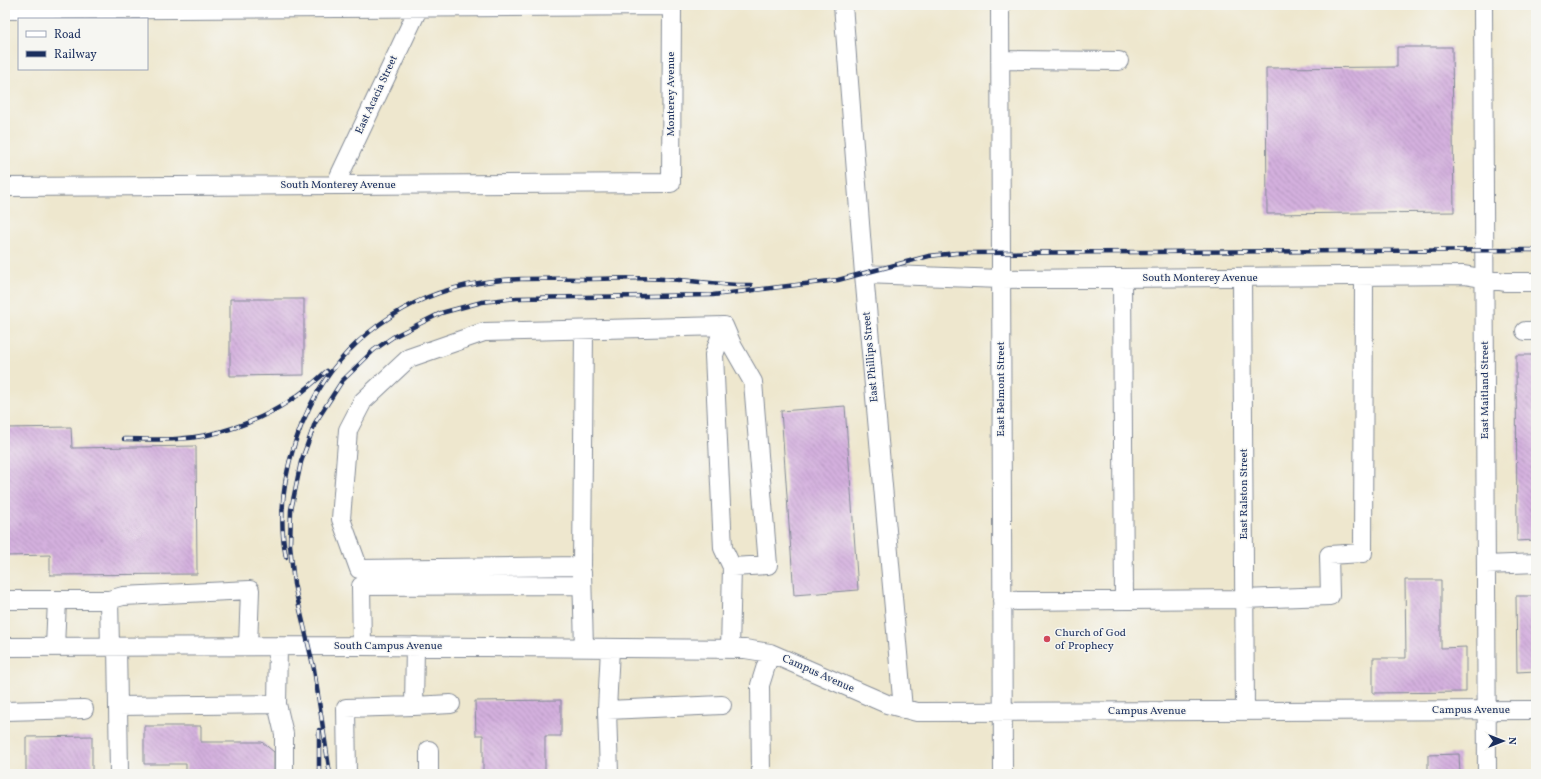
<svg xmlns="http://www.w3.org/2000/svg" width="1541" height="779" viewBox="0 0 1541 779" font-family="Vollkorn,serif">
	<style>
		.building { fill: url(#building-back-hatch) }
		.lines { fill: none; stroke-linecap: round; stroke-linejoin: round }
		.minor-casing { stroke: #848b96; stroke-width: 20 }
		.minor { stroke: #fff; stroke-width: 18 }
		.rail-casing { stroke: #1b2f5e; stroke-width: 4.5 }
		.rail { stroke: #f6f6f2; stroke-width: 3; stroke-dasharray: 9; stroke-linecap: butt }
		.poi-dot { fill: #d1495b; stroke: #f6f6f2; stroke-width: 1.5 }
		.labels { text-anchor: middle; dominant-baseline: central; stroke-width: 3; stroke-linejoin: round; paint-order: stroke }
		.street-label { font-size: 11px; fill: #1b2f5e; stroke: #f6f6f2 }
		.poi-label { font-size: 11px; fill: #1b2f5e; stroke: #f6f6f2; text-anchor: start }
	</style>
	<defs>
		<pattern id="building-back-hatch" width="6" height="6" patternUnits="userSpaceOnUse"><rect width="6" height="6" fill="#d4b0de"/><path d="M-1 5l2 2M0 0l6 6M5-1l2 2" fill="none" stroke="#ab90b7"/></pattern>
	</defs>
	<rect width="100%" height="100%" fill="#f6f6f2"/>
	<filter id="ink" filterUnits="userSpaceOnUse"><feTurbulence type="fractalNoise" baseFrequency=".025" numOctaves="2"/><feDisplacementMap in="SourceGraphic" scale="8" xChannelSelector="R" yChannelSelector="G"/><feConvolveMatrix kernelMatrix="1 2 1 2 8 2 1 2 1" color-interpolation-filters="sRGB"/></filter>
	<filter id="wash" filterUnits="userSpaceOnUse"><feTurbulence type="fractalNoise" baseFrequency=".012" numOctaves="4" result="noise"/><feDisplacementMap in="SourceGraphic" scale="16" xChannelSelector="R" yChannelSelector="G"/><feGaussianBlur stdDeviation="0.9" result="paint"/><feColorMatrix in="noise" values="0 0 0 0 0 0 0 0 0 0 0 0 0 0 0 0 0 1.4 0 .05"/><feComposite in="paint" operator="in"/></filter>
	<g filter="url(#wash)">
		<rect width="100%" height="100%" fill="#eee7ce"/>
		<g id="blocks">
			<path class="building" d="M1397,47H1452L1454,212L1267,214L1266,68L1397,67Z
				M230,299H304V375L230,376Z
				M1516,355H1536V540L1517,541Z
				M845,406L858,590L794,595L781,411Z
				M71,427L72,448L196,446L197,574L50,575V555L5,556V428Z
				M1405,580H1441V648L1466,647V692L1373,693V658H1406Z
				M1516,596H1536V671L1517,672Z
				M561,700V736H545V774H483V735H476L475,701Z
				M144,726H201V742H262L274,752V774H186V764H144Z
				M92,736V774H26V737Z
				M1459,754L1460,774H1428V755Z"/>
		</g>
	</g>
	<g filter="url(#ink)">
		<use href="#blocks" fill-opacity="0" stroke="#848b96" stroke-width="1"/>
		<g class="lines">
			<defs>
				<path id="minor" d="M843,5L864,274L903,709
					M1000,5L1003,774
					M1483,5L1487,774
					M5,10L672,6L671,183L5,187
					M1000,60L1119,61
					M335,185L420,5
					M864,274L1001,279L1464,275L1505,282H1536
					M1242,277L1245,711
					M1122,278L1124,600
					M724,326L714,355L723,548L732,567
					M584,330L582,566L359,569L341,519L348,430L363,401L409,358L484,332L724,326L733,347L753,382L768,565L732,567L730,649
					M1525,331H1536
					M1486,565L1536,563
					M582,572L584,648
					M5,600H57
					M1002,601L1244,599L1330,596L1329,555L1363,553L1364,276
					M278,646L277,704L284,734V774
					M362,646L361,586L582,585
					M415,646L414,706L451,704
					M5,647L362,646L745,649L770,653L887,704L917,712L1536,710
					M55,647L57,600H109
					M110,647L109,600L123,596L250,590L248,646
					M117,647L118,706
					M610,648L607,710L722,705
					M607,710L609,774
					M5,711L84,709
					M429,750V774
					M119,774L118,706L277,704
					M347,774L346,708L414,706
					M761,774L760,685L770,653"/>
			</defs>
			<use href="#minor" class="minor-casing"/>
			<use href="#minor" class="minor"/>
			<defs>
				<path id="rail" d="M124,439C141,439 159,440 176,439C216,437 258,422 291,400C304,392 315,381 327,371
					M286,557C276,506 287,453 310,406C342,341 407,294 479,283C514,277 550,279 586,279C612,279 638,277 664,279C693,280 721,286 751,285
					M319,730V774
					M330,774L314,669L294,584L290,545L291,510L301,462L315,423L342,381L374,350L393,337L441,313L482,302L517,298L713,295L838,280L929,256L956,253L1536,250"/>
			</defs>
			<use href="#rail" class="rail-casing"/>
			<use href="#rail" class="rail"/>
		</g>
	</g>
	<circle class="poi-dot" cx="1047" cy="639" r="4"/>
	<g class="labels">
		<g class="street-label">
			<text transform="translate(671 94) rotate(-90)">Monterey Avenue</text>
			<text transform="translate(377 95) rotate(-65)">East Acacia Street</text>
			<text x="338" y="185">South Monterey Avenue</text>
			<text x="1200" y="278">South Monterey Avenue</text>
			<text transform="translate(871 357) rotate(-95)">East Phillips Street</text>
			<text transform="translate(1001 389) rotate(-90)">East Belmont Street</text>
			<text transform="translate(1485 390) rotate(-90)">East Maitland Street</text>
			<text transform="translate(1244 494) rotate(-90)">East Ralston Street</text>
			<text x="388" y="646">South Campus Avenue</text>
			<text transform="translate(818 674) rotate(24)">Campus Avenue</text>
			<text x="1471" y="710">Campus Avenue</text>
			<text x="1147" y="711">Campus Avenue</text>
		</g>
		<g class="poi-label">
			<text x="1055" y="633">Church of God<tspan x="1055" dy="13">of Prophecy</tspan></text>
		</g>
	</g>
	<rect width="1541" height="779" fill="none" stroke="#f6f6f2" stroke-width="20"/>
	<rect x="18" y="18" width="130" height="52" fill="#f6f6f2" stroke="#9ea6b7"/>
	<rect x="26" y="31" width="20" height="6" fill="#ffffff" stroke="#9ea6b7"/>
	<text x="54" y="38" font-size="12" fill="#1b2f5e">Road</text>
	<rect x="26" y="51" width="20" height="6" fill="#1b2f5e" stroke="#9ea6b7"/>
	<text x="54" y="58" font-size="12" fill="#1b2f5e">Railway</text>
	<g transform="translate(1503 741) rotate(90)" stroke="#f6f6f2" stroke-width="3" paint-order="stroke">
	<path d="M0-3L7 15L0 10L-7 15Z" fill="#1b2f5e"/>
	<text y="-6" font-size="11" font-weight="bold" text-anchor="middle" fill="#1b2f5e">N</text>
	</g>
</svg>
